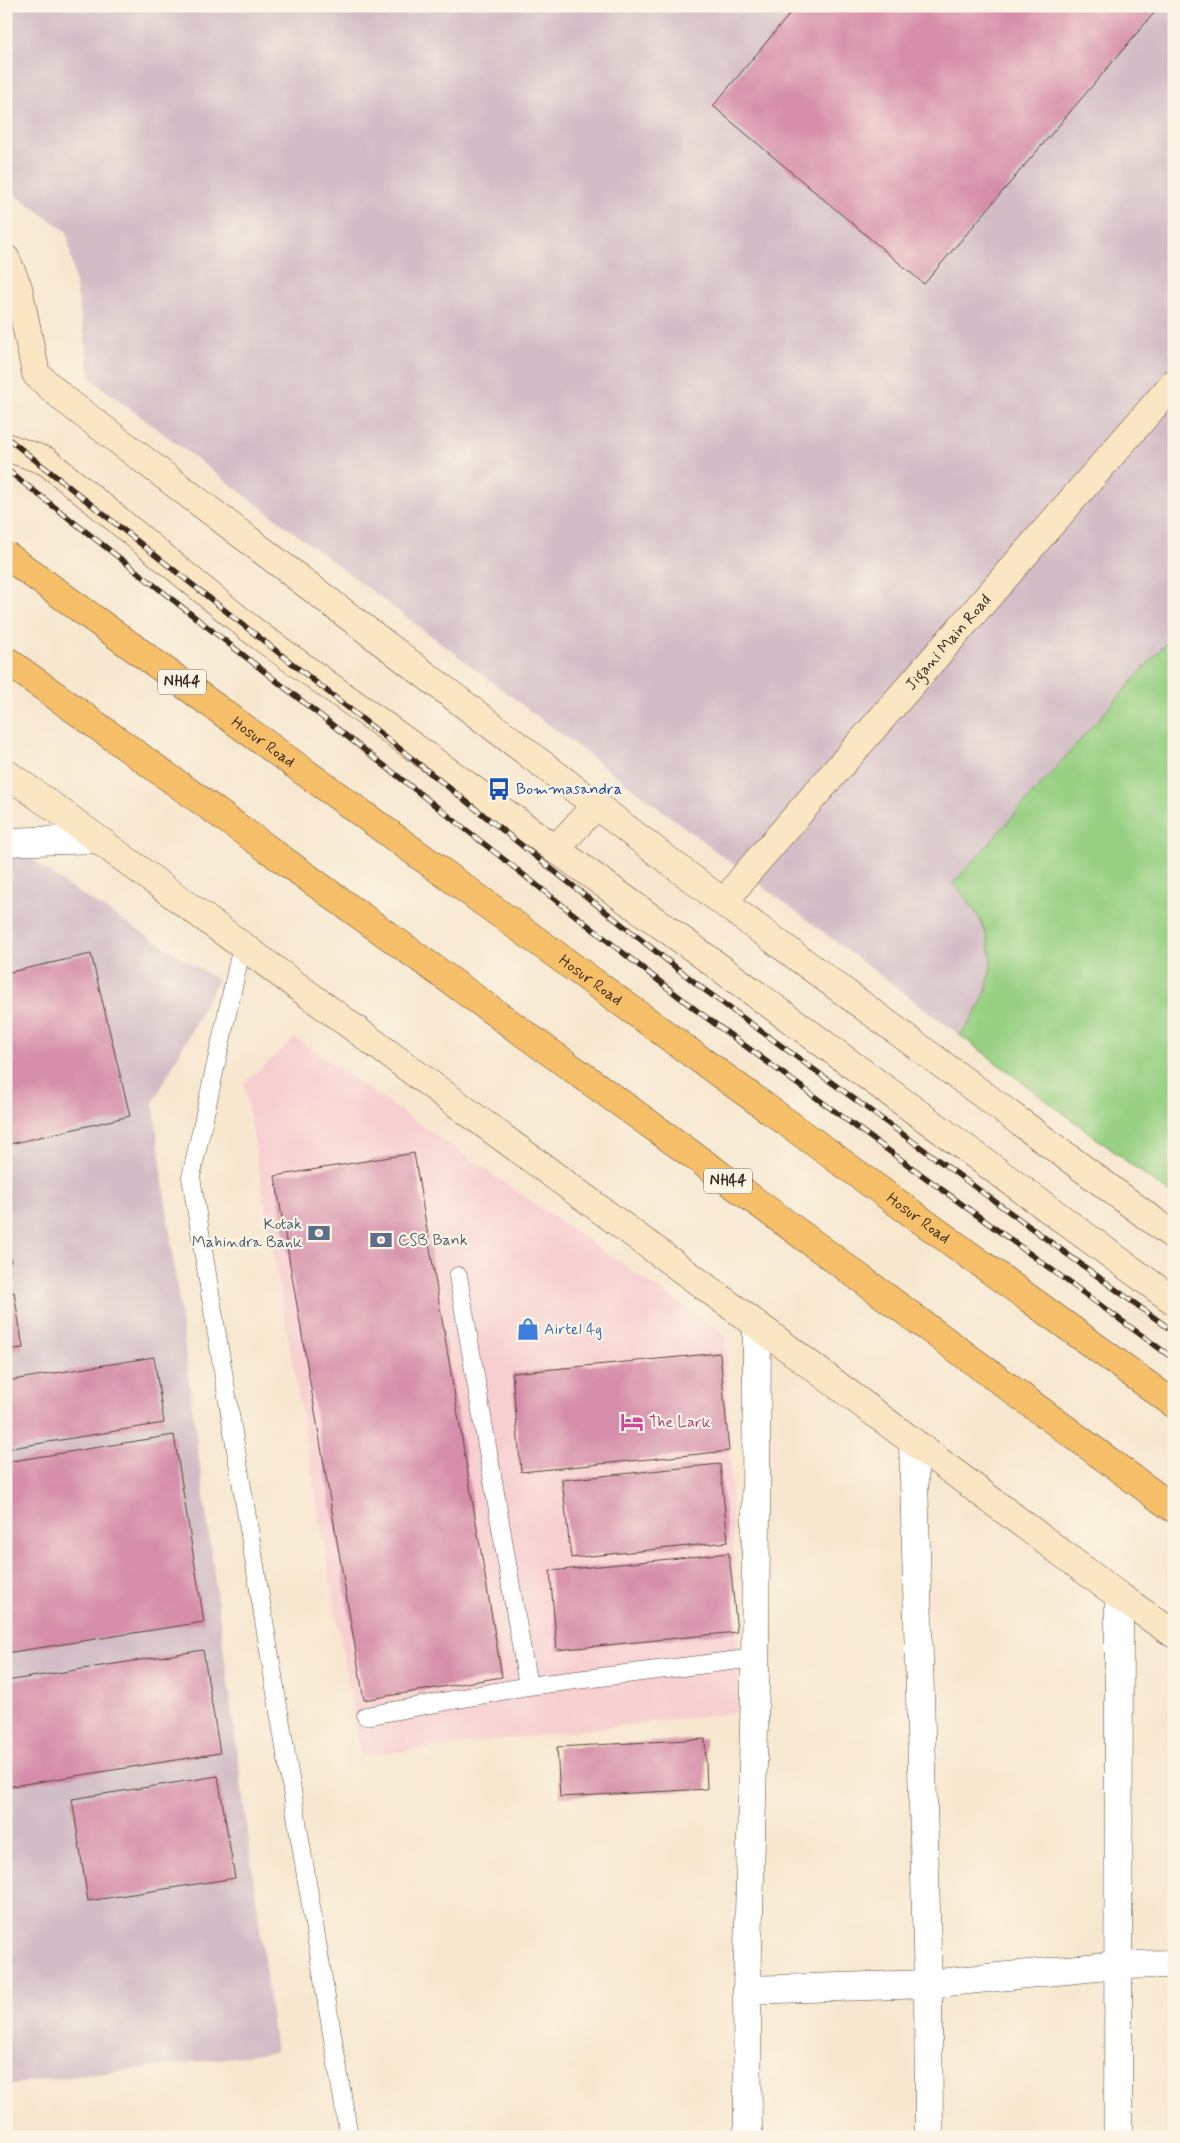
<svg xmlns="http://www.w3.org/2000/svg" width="1180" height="2143" viewBox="0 0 1180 2143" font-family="Mynerve,sans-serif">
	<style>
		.built { fill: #f7cfd1 }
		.industrial { fill: #d2bdc6 }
		.green { fill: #97d082; stroke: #697d50 }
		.building { fill: #d58da9 }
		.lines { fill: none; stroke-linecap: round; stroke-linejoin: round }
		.lane-casing { stroke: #574639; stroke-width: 19 }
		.street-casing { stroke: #574639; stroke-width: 29 }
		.secondary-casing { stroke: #574639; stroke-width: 29 }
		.highway-casing { stroke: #574639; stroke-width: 29 }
		.lane { stroke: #fff; stroke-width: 18 }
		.street { stroke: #fff; stroke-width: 28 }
		.secondary { stroke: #fbe6c4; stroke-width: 28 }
		.highway { stroke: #f6c06b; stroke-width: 28 }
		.rail-casing { stroke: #3b2a1e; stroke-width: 5.5 }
		.rail { stroke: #fcf5e5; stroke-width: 4; stroke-dasharray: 11; stroke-linecap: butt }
		.highway-bridge-casing { stroke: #574639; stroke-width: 29; stroke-linecap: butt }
		.highway-bridge { stroke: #f6c06b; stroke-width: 28 }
		.labels { text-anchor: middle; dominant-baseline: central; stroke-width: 4.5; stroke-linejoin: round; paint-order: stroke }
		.shield { fill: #fcf5e5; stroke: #75675a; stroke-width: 1 }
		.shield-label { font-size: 15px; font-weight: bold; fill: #3b2a1e }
		.street-label { font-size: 16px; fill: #3b2a1e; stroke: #fcf5e5 }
		.transit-label { font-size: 16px; fill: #164399; stroke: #fcf5e5; text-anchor: start }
		.service-label { font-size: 16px; fill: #4e5e75; stroke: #fcf5e5; text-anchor: end }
		.shop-label { font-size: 16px; fill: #366cbe; stroke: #fcf5e5; text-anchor: start }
		.hotel-label { font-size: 16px; fill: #b23c85; stroke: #fcf5e5; text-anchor: start }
	</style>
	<rect width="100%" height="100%" fill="#fcf5e5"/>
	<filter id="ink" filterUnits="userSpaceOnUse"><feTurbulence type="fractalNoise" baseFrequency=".02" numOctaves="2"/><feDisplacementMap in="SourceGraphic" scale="10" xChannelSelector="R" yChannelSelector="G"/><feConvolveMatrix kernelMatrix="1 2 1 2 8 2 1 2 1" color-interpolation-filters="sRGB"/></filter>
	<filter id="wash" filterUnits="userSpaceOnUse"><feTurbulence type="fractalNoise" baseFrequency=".0096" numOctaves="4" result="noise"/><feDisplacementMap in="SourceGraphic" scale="20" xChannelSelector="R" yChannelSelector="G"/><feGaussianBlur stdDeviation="1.12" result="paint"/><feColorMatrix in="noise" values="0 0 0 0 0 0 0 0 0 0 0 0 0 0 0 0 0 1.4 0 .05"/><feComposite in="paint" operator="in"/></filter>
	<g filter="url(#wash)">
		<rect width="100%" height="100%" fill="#f7e7cf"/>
		<path class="built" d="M295,1038L725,1335L740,1712L361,1756L244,1083Z"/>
		<path class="industrial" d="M6,6H1174V1197L91,379L67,232L6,188Z
			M6,839L66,885L218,980L153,1103L276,2052L6,2085Z"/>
		<path class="green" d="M1174,634V1197L960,1035C1003,983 1001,932 953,884Z"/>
		<g id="blocks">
			<path class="building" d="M778,6H1160L924,284L713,106L789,15Z
				M91,954L130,1116L6,1145V973Z
				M414,1153L502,1677L364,1700L275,1176Z
				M6,1236L11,1262H6Z
				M14,1292L23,1348L6,1350V1293Z
				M720,1353L729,1451L521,1472L512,1373Z
				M154,1357L164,1423L6,1449V1381Z
				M174,1435L204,1622L6,1653V1462Z
				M720,1464L728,1542L571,1558L562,1480Z
				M729,1553L737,1632L557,1650L550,1571Z
				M203,1650L220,1753L6,1787V1681Z
				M705,1739L707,1789L560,1797L557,1747Z
				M218,1776L235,1878L88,1901L72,1799Z"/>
		</g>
	</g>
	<g filter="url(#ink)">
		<use href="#blocks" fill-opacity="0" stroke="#574639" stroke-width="1"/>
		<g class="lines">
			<defs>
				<path id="lane" d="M242,946L191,1177L349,2137
					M458,1276L528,1686
					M366,1716L528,1686L755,1658"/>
				<path id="street" d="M6,842L97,839
					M913,1442L928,1984L929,2137
					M747,1990L928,1984L1117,1965L1174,1964
					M748,2137L747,1990L755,1688L757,1325
					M1118,2137L1119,1596"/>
				<g id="secondary">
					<path d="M6,259L18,287L36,374L64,399L724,903L1174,1236"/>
					<path d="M6,447L46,461L253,631L693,948L1174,1301"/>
					<path d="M6,773L69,818L757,1325L1119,1596L1174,1634"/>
					<path d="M555,850L595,806"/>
					<path id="s1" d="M724,903L746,874L1174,383"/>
				</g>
				<g id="highway">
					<path id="s2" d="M357,810L1174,1404"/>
					<path d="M279,857L712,1169L1174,1509"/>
				</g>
			</defs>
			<use href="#lane" class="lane-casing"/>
			<use href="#street" class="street-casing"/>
			<use href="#secondary" class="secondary-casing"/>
			<use href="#highway" class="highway-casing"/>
			<use href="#lane" class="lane"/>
			<use href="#street" class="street"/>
			<use href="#secondary" class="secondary"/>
			<use href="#highway" class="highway"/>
			<defs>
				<path id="rail" d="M6,437L702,988L1174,1332
					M6,469L696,1010L1174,1359"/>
			</defs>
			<use href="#rail" class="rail-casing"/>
			<use href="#rail" class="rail"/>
			<defs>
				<g id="highway-bridge">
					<path id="s3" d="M6,555L357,810"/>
					<path d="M6,660L279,857"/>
				</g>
			</defs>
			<use href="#highway-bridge" class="highway-bridge-casing"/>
			<use href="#highway-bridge" class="highway-bridge"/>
		</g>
	</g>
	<defs>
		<symbol id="bus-bare" viewBox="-9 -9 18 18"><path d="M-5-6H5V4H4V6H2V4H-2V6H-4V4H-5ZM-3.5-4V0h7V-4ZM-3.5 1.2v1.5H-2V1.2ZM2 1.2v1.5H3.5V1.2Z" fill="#1a4fb4" stroke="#fcf5e5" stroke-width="2.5" paint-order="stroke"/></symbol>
		<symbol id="bank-bare" viewBox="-9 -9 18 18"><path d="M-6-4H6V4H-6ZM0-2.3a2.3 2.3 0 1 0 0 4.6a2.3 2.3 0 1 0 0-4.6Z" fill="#5c6f8a" stroke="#fcf5e5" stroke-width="2.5" paint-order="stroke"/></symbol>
		<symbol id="shop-bare" viewBox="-9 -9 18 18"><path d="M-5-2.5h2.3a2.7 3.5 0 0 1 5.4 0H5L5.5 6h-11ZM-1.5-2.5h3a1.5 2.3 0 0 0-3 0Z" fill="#3f7fe0" stroke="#fcf5e5" stroke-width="2.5" paint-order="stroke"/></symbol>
		<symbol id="hotel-bare" viewBox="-9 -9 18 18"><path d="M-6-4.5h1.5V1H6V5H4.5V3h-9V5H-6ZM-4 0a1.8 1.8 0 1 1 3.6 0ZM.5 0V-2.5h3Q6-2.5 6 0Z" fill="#d1479c" stroke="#fcf5e5" stroke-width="2.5" paint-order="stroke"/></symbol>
	</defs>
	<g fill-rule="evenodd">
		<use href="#bus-bare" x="483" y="773" width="32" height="32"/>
		<use href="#bank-bare" x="303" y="1217" width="32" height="32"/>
		<use href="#bank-bare" x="365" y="1224" width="32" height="32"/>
		<use href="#shop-bare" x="512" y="1313" width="32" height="32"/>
		<use href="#hotel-bare" x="616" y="1406" width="32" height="32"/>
	</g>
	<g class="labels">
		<g class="shield">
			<rect x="158" y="669.5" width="48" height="25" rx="4"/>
			<rect x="704" y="1168.5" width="48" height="25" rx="4"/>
		</g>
		<g class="shield-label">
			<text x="182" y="682">NH44</text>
			<text x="728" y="1181">NH44</text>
		</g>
		<g class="street-label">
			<text stroke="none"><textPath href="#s1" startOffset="344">Jigani Main Road</textPath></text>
			<text stroke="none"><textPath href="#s3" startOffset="318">Hosur Road</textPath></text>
			<text stroke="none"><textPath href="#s2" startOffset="289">Hosur Road</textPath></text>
			<text stroke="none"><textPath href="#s2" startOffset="694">Hosur Road</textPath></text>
		</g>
		<g class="transit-label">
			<text x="516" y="789">Bommasandra</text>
		</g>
		<g class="service-label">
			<text x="302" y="1224">Kotak<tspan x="302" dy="18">Mahindra Bank</tspan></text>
			<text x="398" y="1240" text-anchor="start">CSB Bank</text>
		</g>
		<g class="shop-label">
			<text x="544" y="1329">Airtel 4g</text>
		</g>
		<g class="hotel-label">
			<text x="649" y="1422">The Lark</text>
		</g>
	</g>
	<rect width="1180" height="2143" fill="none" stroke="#fcf5e5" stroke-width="25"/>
</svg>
